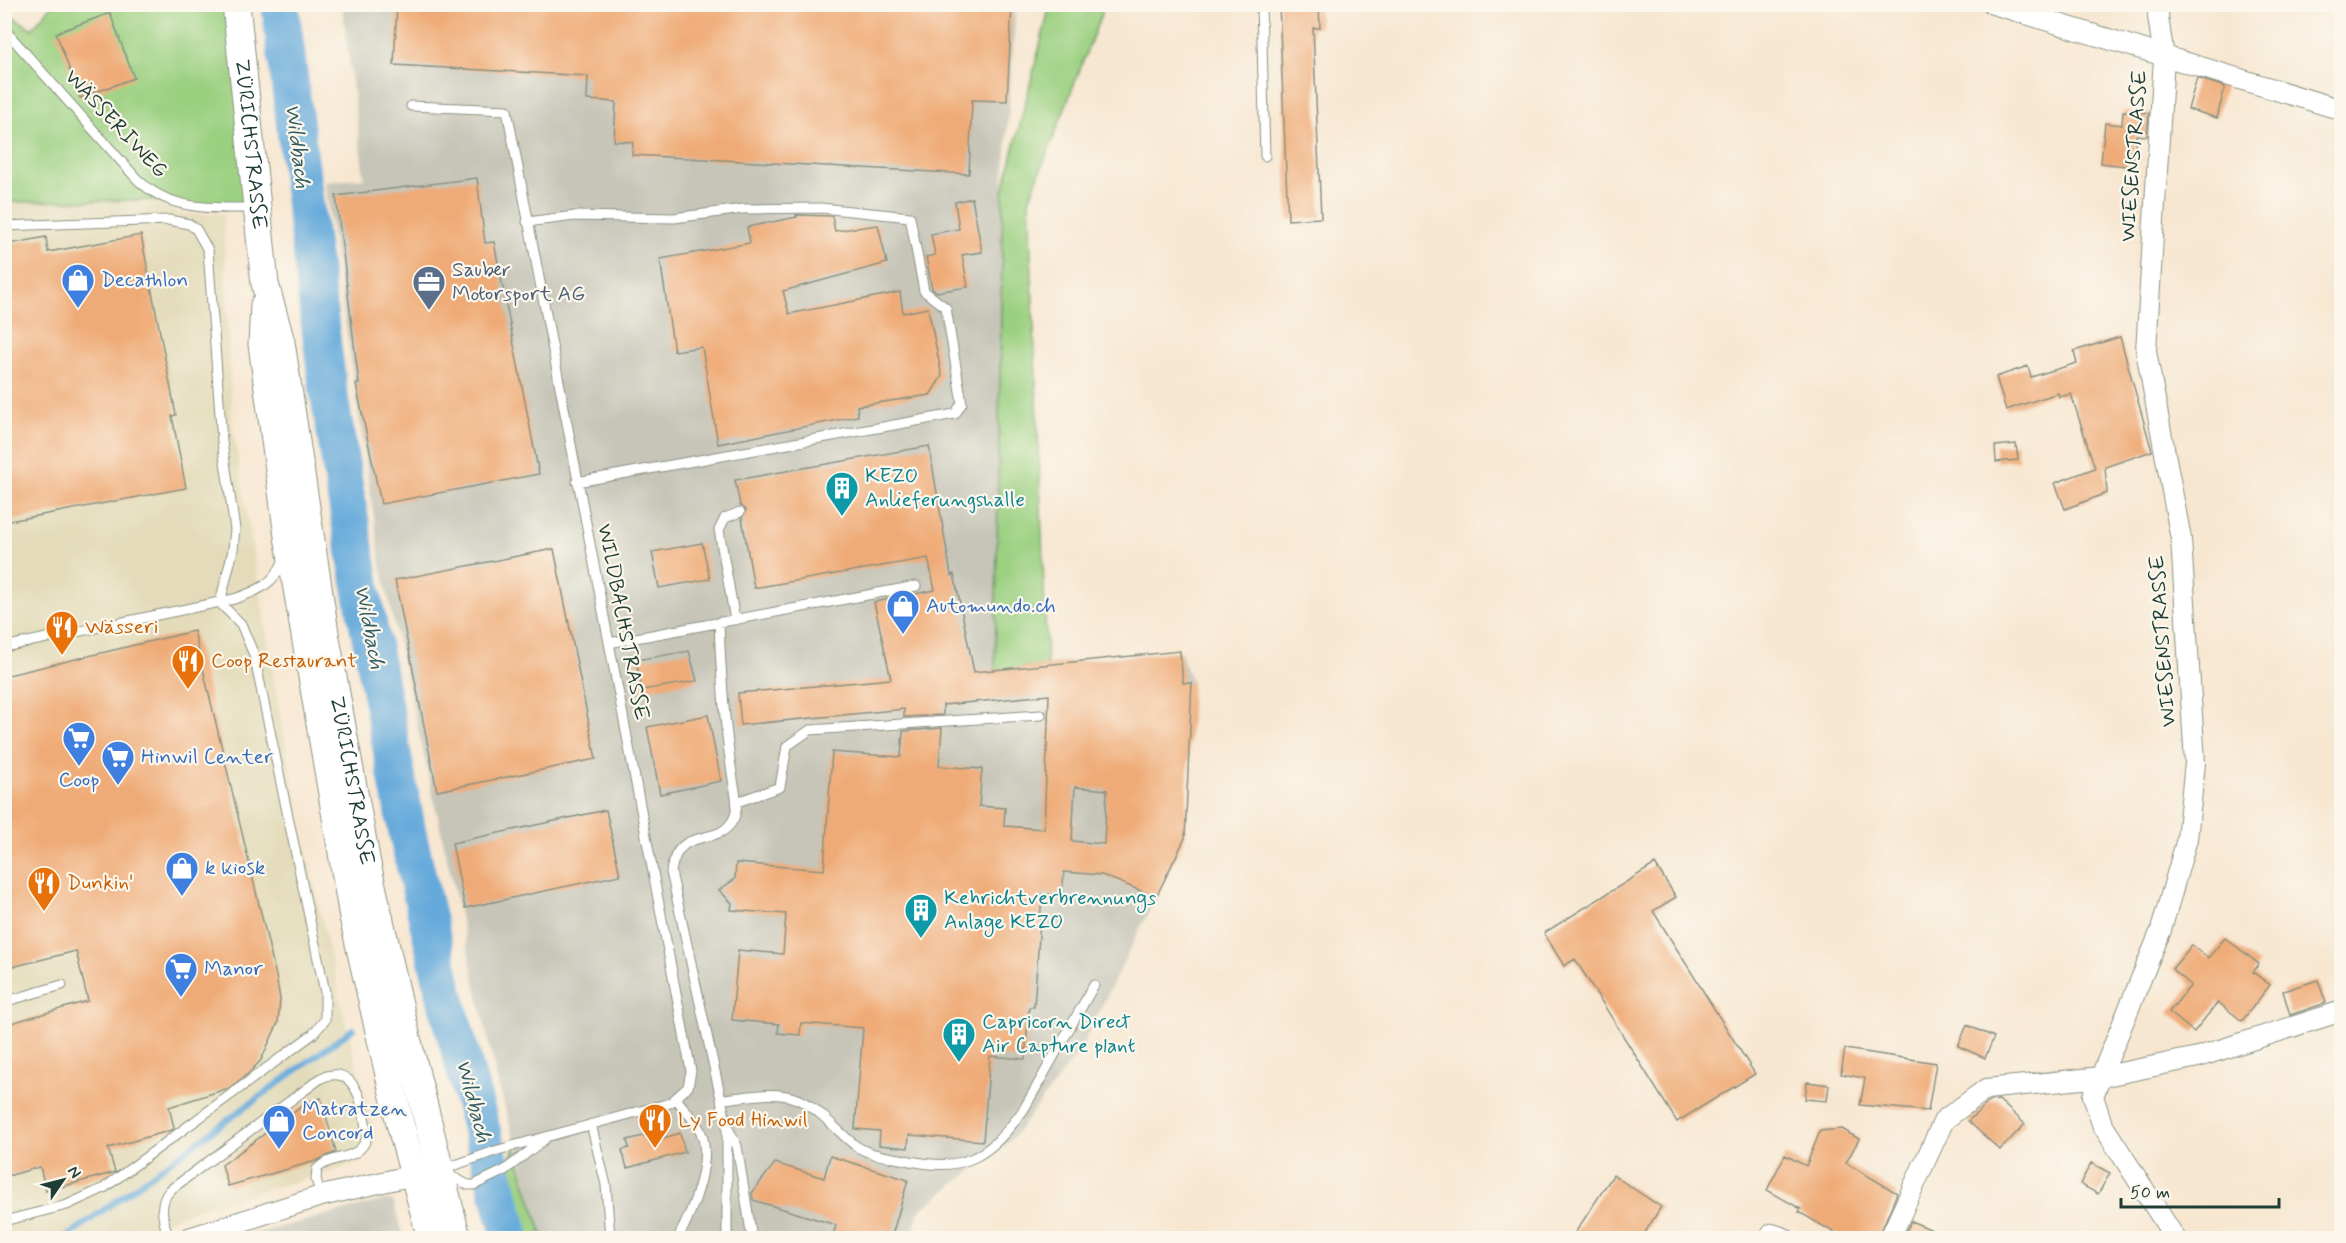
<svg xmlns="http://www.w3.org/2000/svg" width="2346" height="1243" viewBox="0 0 2346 1243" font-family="Mynerve,sans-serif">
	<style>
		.built { fill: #e3dbba }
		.industrial { fill: #c6c5b8 }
		.green { fill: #9bd081; stroke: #5d865a; stroke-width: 1.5 }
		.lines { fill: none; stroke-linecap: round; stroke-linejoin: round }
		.stream { stroke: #66aadb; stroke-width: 6 }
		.river { stroke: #66aadb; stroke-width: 38 }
		.building { fill: #efab77; fill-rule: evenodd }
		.lane-casing { stroke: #8b9282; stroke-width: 11 }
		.street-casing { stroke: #8b9282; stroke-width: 22 }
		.secondary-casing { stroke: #8b9282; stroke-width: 29 }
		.lane { stroke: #fff; stroke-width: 9 }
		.street { stroke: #fff; stroke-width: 20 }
		.secondary { stroke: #fff; stroke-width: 27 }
		.labels { text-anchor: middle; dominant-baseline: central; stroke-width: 4.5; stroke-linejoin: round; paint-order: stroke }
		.street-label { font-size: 21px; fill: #1f3d34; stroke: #fbf7ec }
		.service-label { font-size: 21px; fill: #4e5e75; stroke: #fbf7ec; text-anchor: start }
		.shop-label { font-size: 21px; fill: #366cbe; stroke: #fbf7ec; text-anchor: start }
		.culture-label { font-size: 21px; fill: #0d838f; stroke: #fbf7ec; text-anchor: start }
		.food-label { font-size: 21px; fill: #c56008; stroke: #fbf7ec; text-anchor: start }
		.water-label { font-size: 22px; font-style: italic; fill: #345e66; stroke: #fbf7ec }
	</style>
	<rect width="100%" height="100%" fill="#fbf7ec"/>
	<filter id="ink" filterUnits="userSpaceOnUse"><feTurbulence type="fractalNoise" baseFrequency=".0167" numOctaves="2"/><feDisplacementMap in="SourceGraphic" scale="12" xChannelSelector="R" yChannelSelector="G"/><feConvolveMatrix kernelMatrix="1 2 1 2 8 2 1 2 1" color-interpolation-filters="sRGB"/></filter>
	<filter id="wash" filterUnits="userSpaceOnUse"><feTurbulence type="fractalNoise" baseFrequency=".008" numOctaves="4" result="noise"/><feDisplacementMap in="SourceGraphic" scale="24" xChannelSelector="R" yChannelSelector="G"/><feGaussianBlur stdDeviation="1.35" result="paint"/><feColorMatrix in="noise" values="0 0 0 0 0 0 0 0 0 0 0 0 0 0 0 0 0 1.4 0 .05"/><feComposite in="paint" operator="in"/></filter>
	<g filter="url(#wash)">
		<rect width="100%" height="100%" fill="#f7e7d1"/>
		<path class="built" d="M151,200L180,213L223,214L232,423L278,705L302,831L346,1024L376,1140L369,1154L351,1166L200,1208L123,1238H10L5,1220L4,202Z"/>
		<path class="industrial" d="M342,5H1016L1003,192L995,669L1180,651L1192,683L1185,838L1079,1052L1011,1140L919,1211L911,1238H543L498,1084L381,565L325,182L364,178Z
			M385,1200L393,1201L404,1238H238Z"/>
		<path class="green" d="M52,5H233L255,208L203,209L151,200L5,202L4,11L32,29Z
			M1050,5H1105L1029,200L1047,665L995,670L1003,192Z
			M514,1146L543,1238H495L490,1223Z"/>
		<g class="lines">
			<path class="stream" d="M65,1238L353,1029"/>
			<path class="river" d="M280,4L328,389L362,592L408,836L447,1003L511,1238"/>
		</g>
		<g id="blocks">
			<path class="building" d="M397,4H1012L1007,101L972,100L969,174L632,155L633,142L614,141L616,102L587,100L588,76L394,65Z
				M1279,4H1319L1320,28H1313L1321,218L1288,220Z
				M110,13L134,78L80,98L56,33Z
				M2197,78L2225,87L2217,118L2188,109Z
				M2123,111L2149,113L2147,136L2136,135L2133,167L2101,163L2105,123L2122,125Z
				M477,178L485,243L494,242L539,474L381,504L356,384H359L336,196Z
				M972,198L982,252L962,255L968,287L937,292L932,289L926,257L935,255L931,234L959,229L955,202Z
				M796,215L832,216L835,231L878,225L887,263L783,291L789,314L900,292L903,313L928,308L942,376L930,395L857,406L858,416L718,444L702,347L674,351L660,259L750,243L747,227L797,217Z
				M141,235L176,415L172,416L186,488L4,522V245L46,237L48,252Z
				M2120,337L2152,451L2105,467L2107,493L2065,509L2055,483L2095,468L2071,394L2059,397L2058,393L2006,410L1996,377L2028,366L2031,377L2077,363L2074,351Z
				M2016,444L2018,460L1996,462L1995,446Z
				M929,446L951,575L954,574L974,672L1180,651L1183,683H1192L1185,838L1156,897L1102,875L1064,872L1062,895L1042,894L1034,1007H1029L1025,1059L990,1056L983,1141L909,1135L908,1148L879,1145L880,1131L855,1129L863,1028L801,1023L800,1035L778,1033L779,1024L732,1020L738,950L783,954L786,914L731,910L732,903L719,890L735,879L736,863L824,870L832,752L901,757L903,731L942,728L939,766L982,769L979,806L1005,808L1004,826L1044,829L1049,695L943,705V715L904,717V709L741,725L738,693L891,679L874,602L935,590L928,558L754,588L742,518L746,510L740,505L735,480ZM1075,787L1107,790L1104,844L1072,841Z
				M702,543L710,579L659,588L652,552Z
				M554,549L596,759L437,791L395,580Z
				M194,631L276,976L280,999L278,1023L261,1060L250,1072L229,1088L169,1107L174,1128L172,1130L108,1148L115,1172L112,1173L46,1191L40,1167L4,1177V1025L88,1001L76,951L4,969V676Z
				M689,651L697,681L642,690L636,660Z
				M708,715L721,781L660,794L647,727Z
				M606,810L620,875L465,908L452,843Z
				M1655,864L1676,897L1653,911L1755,1074L1677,1122L1575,959L1564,966L1544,933Z
				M2225,938L2259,964L2253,972L2270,985L2242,1021L2218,1002L2194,1032L2169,1012L2191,985L2172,969L2192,945L2208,958Z
				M2318,980L2326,1003L2290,1015L2283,991Z
				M1967,1025L1994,1037L1985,1058L1958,1046Z
				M1845,1049L1936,1063L1928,1111L1860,1105L1865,1078L1841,1074Z
				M1807,1082L1829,1085L1827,1101L1805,1099Z
				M321,1098L336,1152L316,1161L228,1186L222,1165L308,1102Z
				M1999,1100L2025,1124L2000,1150L1968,1121L1990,1101Z
				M1842,1129L1859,1139L1846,1163L1897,1193L1878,1239H1845L1799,1212L1801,1209L1767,1190L1785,1155L1806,1166L1820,1131Z
				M655,1133L657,1140L680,1133L685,1152L627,1168L622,1150L629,1148L627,1140Z
				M830,1156L908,1180L891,1239H832L836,1225L753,1200L752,1193L775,1163L824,1178Z
				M2091,1163L2110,1173L2098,1194L2080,1184Z
				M1613,1175L1661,1207L1641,1239H1571Z
				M1911,1221L1953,1239H1903Z"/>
		</g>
	</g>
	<g filter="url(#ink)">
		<use href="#blocks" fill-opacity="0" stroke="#8b9282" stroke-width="1.5"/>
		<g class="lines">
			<defs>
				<path id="lane" d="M1261,4L1265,156
					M4,29L136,178C170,212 211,208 255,208
					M411,106L507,110L691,1071L688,1087L670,1103L498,1150L441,1170
					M527,222L575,216L674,218L743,209L821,208L910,217L924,291L946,308L962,403L955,414L577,482
					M4,226L169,220L189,224L196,229L208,250L222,442L235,529L233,550L220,603
					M735,620L719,530L725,518L740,512
					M719,622C721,678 724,725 733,779C735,793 740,807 733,820C717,849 678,823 671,872L727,1126V1238
					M609,643L916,586
					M4,647L234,599C258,591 275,584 284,559
					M737,802L780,787L787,746L810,730L1041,715
					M4,1002L62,985
					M721,1099C743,1098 773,1090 794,1098C818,1106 836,1131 856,1146C869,1155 885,1156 900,1159C963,1173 986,1161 1024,1109L1094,985
					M677,1100C684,1109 694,1119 700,1130C714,1159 692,1212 678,1238
					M591,1124L606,1185L610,1238
					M728,1128L737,1146L752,1238
					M447,1174L468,1185H474L505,1170L545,1139
					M4,1221L67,1205L104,1188L313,1034L325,1020V992L254,655L241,624L220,603
					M168,1238C164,1220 157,1205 170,1190L321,1078C358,1062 364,1110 367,1137C359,1163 332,1153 317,1169L316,1179L321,1196"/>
				<path id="street" d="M1993,4L2342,110
					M2159,4L2158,17L2164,57L2146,351L2181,539L2195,763L2187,839L2161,930L2093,1096L2102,1124L2175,1238
					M189,1238L321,1196L414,1175
					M1769,1238L1772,1234L1784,1238
					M1890,1238L1944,1120L1986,1089L2101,1077L2198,1057L2342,1011"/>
				<g id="secondary">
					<path id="s1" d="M236,4L265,284L281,342L325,633L367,864L404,1026L457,1238"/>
					<path d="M264,305L262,344L288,536L353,917L400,1123L431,1238"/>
				</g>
			</defs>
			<use href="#lane" class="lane-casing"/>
			<use href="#street" class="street-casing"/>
			<use href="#secondary" class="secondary-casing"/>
			<use href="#lane" class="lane"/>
			<use href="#street" class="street"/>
			<use href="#secondary" class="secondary"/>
		</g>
	</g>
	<defs>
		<symbol id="shop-pin" viewBox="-11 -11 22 30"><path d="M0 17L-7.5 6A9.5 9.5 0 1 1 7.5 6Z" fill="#3f7fe0" stroke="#fbf7ec"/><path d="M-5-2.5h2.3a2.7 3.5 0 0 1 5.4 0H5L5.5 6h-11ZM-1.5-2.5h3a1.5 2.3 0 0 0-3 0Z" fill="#fff"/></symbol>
		<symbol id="office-pin" viewBox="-11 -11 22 30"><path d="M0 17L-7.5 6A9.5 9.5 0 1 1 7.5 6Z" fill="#5c6f8a" stroke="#fbf7ec"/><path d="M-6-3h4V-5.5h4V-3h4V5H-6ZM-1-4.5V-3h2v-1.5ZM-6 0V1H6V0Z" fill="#fff"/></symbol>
		<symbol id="building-pin" viewBox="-11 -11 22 30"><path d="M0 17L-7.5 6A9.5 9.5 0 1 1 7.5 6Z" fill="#0f9aa8" stroke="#fbf7ec"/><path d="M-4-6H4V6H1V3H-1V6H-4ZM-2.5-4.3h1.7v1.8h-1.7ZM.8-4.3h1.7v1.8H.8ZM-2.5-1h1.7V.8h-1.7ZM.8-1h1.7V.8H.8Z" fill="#fff"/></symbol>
		<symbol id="restaurant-pin" viewBox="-11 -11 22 30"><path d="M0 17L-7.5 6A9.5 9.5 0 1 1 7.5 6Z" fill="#e8710a" stroke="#fbf7ec"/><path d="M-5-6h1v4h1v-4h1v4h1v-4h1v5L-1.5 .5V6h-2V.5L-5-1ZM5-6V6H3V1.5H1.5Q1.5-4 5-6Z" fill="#fff"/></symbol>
		<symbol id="supermarket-pin" viewBox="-11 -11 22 30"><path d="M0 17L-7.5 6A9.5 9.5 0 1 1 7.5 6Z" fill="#3f7fe0" stroke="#fbf7ec"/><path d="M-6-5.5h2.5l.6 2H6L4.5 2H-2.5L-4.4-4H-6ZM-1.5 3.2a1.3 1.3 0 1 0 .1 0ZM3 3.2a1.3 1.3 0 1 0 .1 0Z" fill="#fff"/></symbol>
	</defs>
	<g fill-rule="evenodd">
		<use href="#shop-pin" x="59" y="261" width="38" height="52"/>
		<use href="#office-pin" x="410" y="263" width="38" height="52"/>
		<use href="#building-pin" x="823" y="469" width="38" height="52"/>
		<use href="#shop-pin" x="884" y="587" width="38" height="52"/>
		<use href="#restaurant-pin" x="43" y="608" width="38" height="52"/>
		<use href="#restaurant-pin" x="169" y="642" width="38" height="52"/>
		<use href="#supermarket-pin" x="60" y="719" width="38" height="52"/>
		<use href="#supermarket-pin" x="99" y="738" width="38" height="52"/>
		<use href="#shop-pin" x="163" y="849" width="38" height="52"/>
		<use href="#restaurant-pin" x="25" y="864" width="38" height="52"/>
		<use href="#building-pin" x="902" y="891" width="38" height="52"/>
		<use href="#supermarket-pin" x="162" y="950" width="38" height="52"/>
		<use href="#building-pin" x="940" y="1015" width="38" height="52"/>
		<use href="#restaurant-pin" x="636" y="1101" width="38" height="52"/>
		<use href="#shop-pin" x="260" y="1102" width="38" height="52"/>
	</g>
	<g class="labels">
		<g class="street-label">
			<text transform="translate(116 124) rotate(47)">WÄSSERIWEG</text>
			<text stroke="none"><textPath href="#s1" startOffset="141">ZÜRICHSTRASSE</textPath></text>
			<text transform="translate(2134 156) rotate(-86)">WIESENSTRASSE</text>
			<text transform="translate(623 622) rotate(79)">WILDBACHSTRASSE</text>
			<text transform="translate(2163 641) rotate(-94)">WIESENSTRASSE</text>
			<text stroke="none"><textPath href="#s1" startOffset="786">ZÜRICHSTRASSE</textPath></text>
		</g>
		<g class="service-label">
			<text x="452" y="270">Sauber<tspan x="452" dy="24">Motorsport AG</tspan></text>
		</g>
		<g class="shop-label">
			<text x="101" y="280">Decathlon</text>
			<text x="926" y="606">Automundo.ch</text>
			<text x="141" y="757">Hinwil Center</text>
			<text x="79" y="780" text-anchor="middle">Coop</text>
			<text x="205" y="868">k kiosk</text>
			<text x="204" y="969">Manor</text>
			<text x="302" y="1109">Matratzen<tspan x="302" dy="24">Concord</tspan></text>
		</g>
		<g class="culture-label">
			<text x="865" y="476">KEZO<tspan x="865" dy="24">Anlieferungshalle</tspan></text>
			<text x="944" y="898">Kehrichtverbrennungs<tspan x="944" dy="24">Anlage KEZO</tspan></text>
			<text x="982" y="1022">Capricorn Direct<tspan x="982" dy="24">Air Capture plant</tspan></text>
		</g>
		<g class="food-label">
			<text x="85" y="627">Wässeri</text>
			<text x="211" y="661">Coop Restaurant</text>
			<text x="67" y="883">Dunkin'</text>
			<text x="678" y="1120">Ly Food Hinwil</text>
		</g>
		<g class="water-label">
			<text transform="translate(297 146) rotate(83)">Wildbach</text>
			<text transform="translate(369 627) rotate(79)">Wildbach</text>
			<text transform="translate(473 1101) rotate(75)">Wildbach</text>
		</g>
	</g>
	<rect width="2346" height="1243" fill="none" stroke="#fbf7ec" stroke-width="24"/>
	<g transform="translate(63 1180) rotate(55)" stroke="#fbf7ec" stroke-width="4.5" paint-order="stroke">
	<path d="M0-4.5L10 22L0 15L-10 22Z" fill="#1f3d34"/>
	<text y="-9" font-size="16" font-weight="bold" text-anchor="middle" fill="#1f3d34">N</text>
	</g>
	<path d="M2121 1198v9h158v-9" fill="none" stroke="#1f3d34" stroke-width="3"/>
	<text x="2130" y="1198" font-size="18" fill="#1f3d34" stroke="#fbf7ec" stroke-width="4.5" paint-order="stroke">50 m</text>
</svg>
